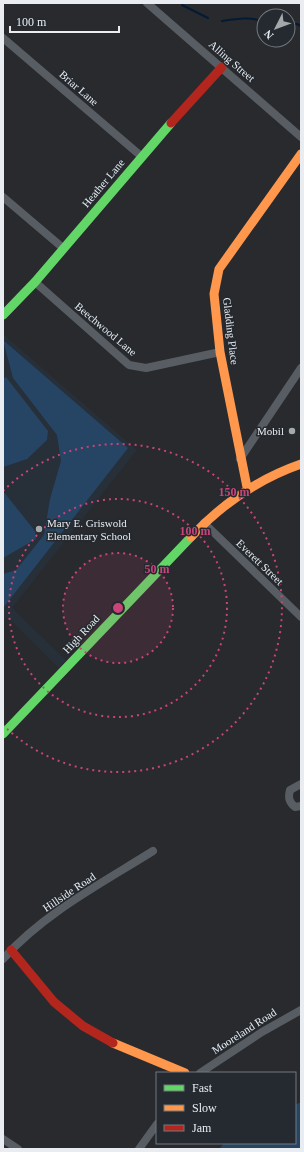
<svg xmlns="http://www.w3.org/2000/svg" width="304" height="1152" viewBox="0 0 304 1152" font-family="'Times New Roman',serif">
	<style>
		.built { fill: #272f39 }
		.green { fill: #264565 }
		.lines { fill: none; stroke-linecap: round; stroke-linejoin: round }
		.stream { stroke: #041b34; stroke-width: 2 }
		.street { stroke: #585d63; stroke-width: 8 }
		.fast { stroke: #63d668; stroke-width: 9 }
		.slow { stroke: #ff974d; stroke-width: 9 }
		.jam { stroke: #b3261e; stroke-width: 9 }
		.ring { fill: none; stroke: #ca4379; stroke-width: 2; stroke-dasharray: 2 4 }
		.poi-dot { fill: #a5a9ac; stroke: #252a30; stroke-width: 1.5 }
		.labels { text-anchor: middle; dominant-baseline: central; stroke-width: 3; stroke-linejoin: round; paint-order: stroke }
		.street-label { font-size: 11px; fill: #e9edf1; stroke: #252a30 }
		.poi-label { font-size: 11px; fill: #e9edf1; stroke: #252a30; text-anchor: end }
		.centre { fill: #ca4379; stroke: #252a30; stroke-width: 2 }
		.ring-label { font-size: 12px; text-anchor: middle; font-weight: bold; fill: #ca4379; stroke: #252a30; stroke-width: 3; stroke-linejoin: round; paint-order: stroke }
	</style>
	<rect width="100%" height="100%" fill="#282a2d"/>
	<path class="built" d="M3,334L137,450L12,608L66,660L59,668L7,617L3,621Z"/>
	<path class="green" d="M3,340L128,448L3,608V574L16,570L44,535L50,499L61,461L57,435L13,378Z
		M6,377L48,431L47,440L27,459L3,467V379Z
		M3,491L35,531L36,539L3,558Z
		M301,1102V1149H219L224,1143H295V1105Z"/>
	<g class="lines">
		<path class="stream" d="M182,5L208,18
			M222,21C235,19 252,16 264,22
			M288,26L297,24L301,26"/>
		<path class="street" d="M147,3L301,137
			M3,38L141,156
			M3,197L63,248
			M35,282L129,365L146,368L220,352
			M240,459L301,368
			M204,523L301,617
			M301,784L290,790C288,798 289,802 295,807L301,806
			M3,959C44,913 102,883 153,851
			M200,1073L262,1032L301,1010
			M3,1139L18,1149
			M139,1149L157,1124"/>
		<path class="fast" d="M3,315L35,282L171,123
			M3,734L191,537"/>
		<path class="slow" d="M247,487L220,352L214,294L219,269L301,154
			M191,537C222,504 258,479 301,464
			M113,1043L185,1073"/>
		<path class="jam" d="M171,123L222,67
			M11,950L54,1002L83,1026L113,1043"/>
	</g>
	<circle cx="118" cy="608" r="55" fill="#ca4379" fill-opacity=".12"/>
	<g class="ring">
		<circle cx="118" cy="608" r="55"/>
		<circle cx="118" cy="608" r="109"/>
		<path d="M3 491A164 164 0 1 1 3 725"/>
	</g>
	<g class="poi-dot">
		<circle cx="292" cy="431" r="4"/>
		<circle cx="39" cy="529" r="4"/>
	</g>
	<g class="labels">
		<g class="street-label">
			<text transform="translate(232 61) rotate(41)">Alling Street</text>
			<text transform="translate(79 88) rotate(41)">Briar Lane</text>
			<text transform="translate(103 183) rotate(-50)">Heather Lane</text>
			<text transform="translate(106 329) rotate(40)">Beechwood Lane</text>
			<text transform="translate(231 331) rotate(83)">Gladding Place</text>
			<text transform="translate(260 562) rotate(44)">Everett Street</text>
			<text transform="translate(81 634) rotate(-47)">High Road</text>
			<text transform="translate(69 892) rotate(-34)">Hillside Road</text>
			<text transform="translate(244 1031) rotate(-33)">Mooreland Road</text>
		</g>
		<g class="poi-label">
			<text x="284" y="431">Mobil</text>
			<text x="47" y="523" text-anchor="start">Mary E. Griswold<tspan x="47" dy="13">Elementary School</tspan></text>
		</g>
	</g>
	<circle cx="118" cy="608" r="6" class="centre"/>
	<g class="ring-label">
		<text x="234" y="496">150 m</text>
		<text x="195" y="535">100 m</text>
		<text x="157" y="573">50 m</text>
	</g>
	<rect width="304" height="1152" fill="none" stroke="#e9edf1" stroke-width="8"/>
	<rect x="156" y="1072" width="140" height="72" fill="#252a30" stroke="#73787d"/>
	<rect x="164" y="1085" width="20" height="6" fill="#63d668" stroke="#73787d"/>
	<text x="192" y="1092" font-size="12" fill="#e9edf1">Fast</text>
	<rect x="164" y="1105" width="20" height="6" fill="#ff974d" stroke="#73787d"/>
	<text x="192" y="1112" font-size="12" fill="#e9edf1">Slow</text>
	<rect x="164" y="1125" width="20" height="6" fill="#b3261e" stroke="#73787d"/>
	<text x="192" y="1132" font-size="12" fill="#e9edf1">Jam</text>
	<g transform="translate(276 28) rotate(228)"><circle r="19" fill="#252a30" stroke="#73787d"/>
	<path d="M0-3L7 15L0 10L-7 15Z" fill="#a5a9ac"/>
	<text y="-6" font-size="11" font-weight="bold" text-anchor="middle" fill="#e9edf1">N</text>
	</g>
	<path d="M10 26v6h109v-6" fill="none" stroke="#e9edf1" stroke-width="2"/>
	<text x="16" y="26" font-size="12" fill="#e9edf1" stroke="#252a30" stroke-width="3" paint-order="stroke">100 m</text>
</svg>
